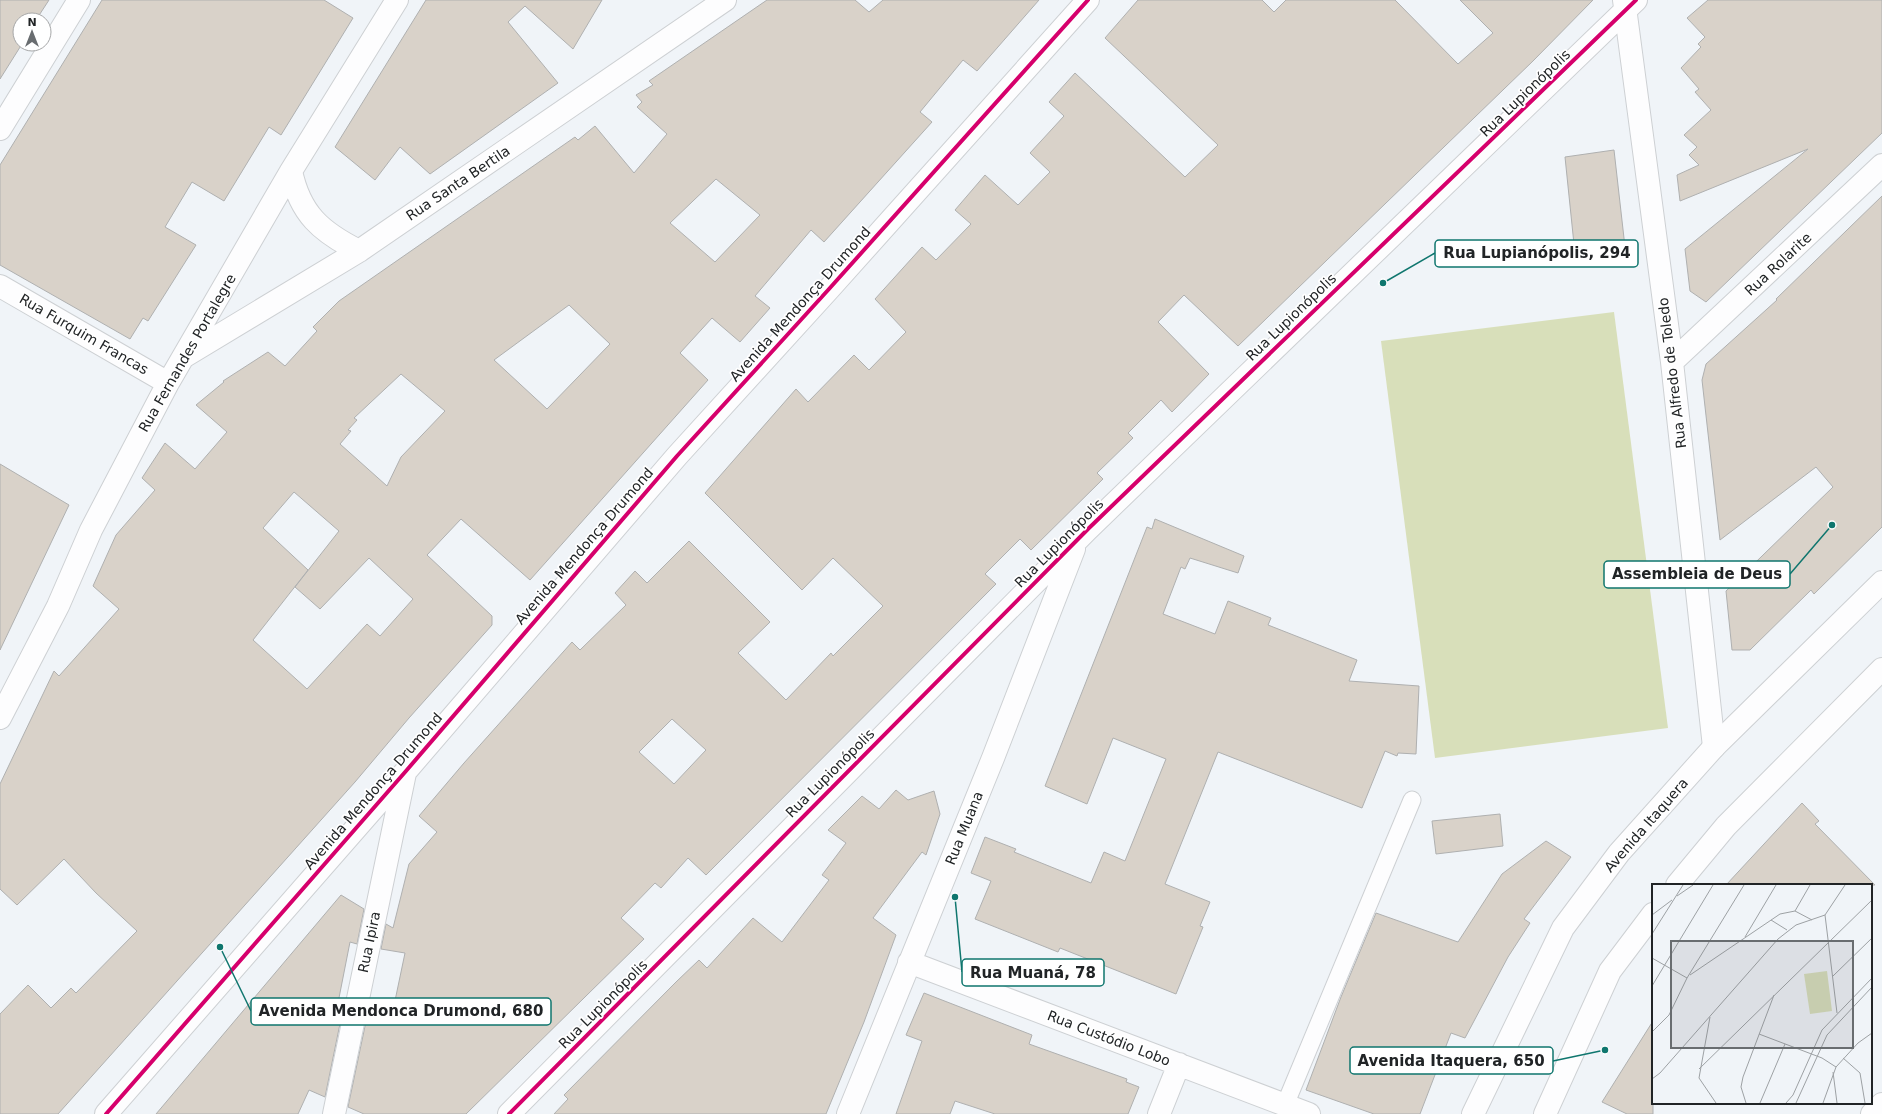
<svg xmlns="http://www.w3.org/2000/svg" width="1882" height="1114" viewBox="0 0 1882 1114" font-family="'DejaVu Sans',sans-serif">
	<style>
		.green { fill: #d8dfba }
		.building { fill: #d9d2c9; stroke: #afb0b0; fill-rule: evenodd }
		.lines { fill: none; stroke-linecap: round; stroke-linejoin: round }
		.service-casing { stroke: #cdd0d3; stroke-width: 19 }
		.minor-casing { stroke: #cdd0d3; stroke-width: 24 }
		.primary-casing { stroke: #cdd0d3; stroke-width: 24 }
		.service { stroke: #fdfdfe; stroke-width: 17 }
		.minor { stroke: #fdfdfe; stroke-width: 22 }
		.primary { stroke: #fdfdfe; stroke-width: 22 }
		.cycleway-casing { stroke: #fff; stroke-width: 6 }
		.cycleway { stroke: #d6006c; stroke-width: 4 }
		.labels { text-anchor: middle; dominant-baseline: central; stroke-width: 3.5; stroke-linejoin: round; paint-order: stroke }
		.street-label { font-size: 14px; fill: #212426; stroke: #fff }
		.inset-road { fill: none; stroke: #9da1a4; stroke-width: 1 }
		.view { fill: #696d70; fill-opacity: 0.15; stroke: #696d70; stroke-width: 2 }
		.inset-edge { fill: none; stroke: #212426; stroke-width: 2 }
		.leader { fill: none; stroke: #0f766e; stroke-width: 1.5 }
		.callout-dot { fill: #0f766e; stroke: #fff; stroke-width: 1.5 }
		.callout { fill: #fff; stroke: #0f766e; stroke-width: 1.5 }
		.callout-label { font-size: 15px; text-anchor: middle; font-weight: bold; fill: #212426 }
	</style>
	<rect width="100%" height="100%" fill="#f0f4f8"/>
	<path class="green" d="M1614,312L1668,728L1435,758L1381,341Z"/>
	<path class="building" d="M0,0H49L36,20H20V44H22L0,79Z
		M102,0H324L353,18L281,135L269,127L224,201L192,182L165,227L196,245L148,321L143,318L130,339L0,265V165Z
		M426,0H602L573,49L525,6L508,22L558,83L430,174L400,147L375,180L335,147Z
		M767,0H855L869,12L883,0H1039L977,71L963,60L920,112L932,122L824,242L811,230L755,296L770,308L740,342L712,318L680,353L708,380L530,580L461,519L427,555L492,616V625L409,718L355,782L58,1114H0V1014L28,985L51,1008L71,988L76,993L137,931L96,893L64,859L17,905L0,889V784L54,671L59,676L119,609L93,586L116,535L155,490L142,478L165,443L195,469L227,432L196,405L224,382L223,381L268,352L285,366L317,331L313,327L339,301L575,137L578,140L595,126L634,173L667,134L637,107L642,102L636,95L653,85L649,81ZM716,179L760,215L715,262L670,223ZM569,305L610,344L547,409L494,360ZM401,374L445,411L401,457L387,486L340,444L351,431L348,430L357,420L354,418ZM294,492L339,531L295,587L320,609L369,558L413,599L380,636L367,624L307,689L253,640L308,570L263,528Z
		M1138,0H1262L1274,12L1286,0H1395L1458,64L1493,33L1460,0H1593L1533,61L1238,346L1184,295L1158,322L1209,374L1172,412L1161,400L1128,433L1133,438L1097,473L1103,479L1031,550L1020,539L985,574L996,584L706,875L688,858L661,888L655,883L621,918L644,939L466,1114H364L348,1107L368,1012L392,1015L405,953L381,949L386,924L393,928L409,864L437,832L419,816L464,763L572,642L580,650L626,605L615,593L635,571L647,583L689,541L770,622L738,653L786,700L831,653L833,656L883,606L833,558L802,590L705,493L796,389L808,402L854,355L869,370L906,332L875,299L922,247L936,260L971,224L955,210L985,175L1018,205L1050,172L1030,153L1064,116L1049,102L1075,73L1185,177L1218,145L1105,38ZM672,719L706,750L674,784L639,752Z
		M1708,0H1882V133L1706,302L1690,291L1685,249L1808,149L1680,201L1677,175L1699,165L1689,155L1697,147L1684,135L1711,110L1695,92L1699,89L1681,68L1701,47L1698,44L1705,37L1687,18Z
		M1614,150L1625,247L1575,254L1565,157Z
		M1882,196V527L1814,594L1811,590L1750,650H1732L1726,591L1833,487L1816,467L1720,540L1702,380L1706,364L1777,300L1776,299Z
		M0,464L69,505L0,650Z
		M1155,519L1244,556L1238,573L1190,558L1185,569L1181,567L1163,614L1215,634L1228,601L1271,618L1268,625L1357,660L1349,681L1419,686L1416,754L1398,753L1397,756L1385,751L1362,808L1218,752L1165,884L1210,902L1200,926L1203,927L1176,994L1060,948L1058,952L975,919L991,881L971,873L985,837L1016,849L1014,852L1091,883L1104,852L1125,861L1166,759L1113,738L1087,804L1045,786L1147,527L1152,529Z
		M896,790L908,800L934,791L940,814L926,855L922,852L873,918L896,935L864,1022L826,1114H554L568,1099L564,1095L676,982L699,960L707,968L753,918L782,942L829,880L822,875L846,843L828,830L862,796L879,809Z
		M1802,803L1819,821L1815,824L1875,885H1726Z
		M1500,814L1503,846L1436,854L1432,821Z
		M1546,841L1571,857L1524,919L1530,923L1508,957L1465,1038L1451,1033L1420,1114H1374L1306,1090L1341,997L1376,913L1458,942L1502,874Z
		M341,895L364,909L357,944L350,942L337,1008L343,1009L325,1097L309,1090L298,1114H156Z
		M924,993L1032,1035L1029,1044L1127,1079L1126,1082L1139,1087L1128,1114H995L955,1101L950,1114H896L922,1041L906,1035Z
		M1653,1021V1114H1627L1602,1102Z"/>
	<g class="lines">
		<defs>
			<path id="service" d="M1285,1105L1412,800"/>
			<path id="minor" d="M1624,0L1672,362L1714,747
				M0,129L79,0
				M291,171C300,214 321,232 359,251
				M0,286L168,383
				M185,356L359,251L725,0
				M1672,362L1882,165
				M0,718L58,606L91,530L168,383L291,171L397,0
				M909,962L1309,1114
				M106,1114L406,771L677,456L829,289L1088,0
				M334,1114L405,773
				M509,1114L1088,529L1636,0
				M848,1114L993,758L1074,549
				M1159,1114L1179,1064
				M1872,1114L1882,1104"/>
			<path id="primary" d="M1677,885L1726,826L1882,669
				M1473,1114L1563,928L1619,853L1714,747L1882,582
				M1545,1114L1610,971L1653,914"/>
		</defs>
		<use href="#service" class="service-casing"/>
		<use href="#minor" class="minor-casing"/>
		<use href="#primary" class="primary-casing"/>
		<use href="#service" class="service"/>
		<use href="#minor" class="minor"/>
		<use href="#primary" class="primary"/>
		<defs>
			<path id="cycleway" d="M106,1114L406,771L677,456L829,289L1088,0
				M509,1114L1088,529L1636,0"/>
		</defs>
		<use href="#cycleway" class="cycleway-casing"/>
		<use href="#cycleway" class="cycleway"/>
	</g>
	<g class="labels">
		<g class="street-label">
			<text transform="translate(1525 93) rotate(-44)">Rua Lupionópolis</text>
			<text transform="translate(458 183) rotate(-34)">Rua Santa Bertila</text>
			<text transform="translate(1778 264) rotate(-43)">Rua Rolarite</text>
			<text transform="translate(800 304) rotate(-48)">Avenida Mendonça Drumond</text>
			<text transform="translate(1291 317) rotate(-44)">Rua Lupionópolis</text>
			<text transform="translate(84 334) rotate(30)">Rua Furquim Francas</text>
			<text transform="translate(187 353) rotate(-60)">Rua Fernandes Portalegre</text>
			<text transform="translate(1672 373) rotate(-97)">Rua Alfredo de Toledo</text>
			<text transform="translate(1059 543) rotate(-45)">Rua Lupionópolis</text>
			<text transform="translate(584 546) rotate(-49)">Avenida Mendonça Drumond</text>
			<text transform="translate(830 773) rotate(-45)">Rua Lupionópolis</text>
			<text transform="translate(373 791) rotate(-49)">Avenida Mendonça Drumond</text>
			<text transform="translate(1646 825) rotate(-49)">Avenida Itaquera</text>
			<text transform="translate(964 828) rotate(-68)">Rua Muana</text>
			<text transform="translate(369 942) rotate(-78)">Rua Ipira</text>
			<text transform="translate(603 1004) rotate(-45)">Rua Lupionópolis</text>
			<text transform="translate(1109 1038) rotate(21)">Rua Custódio Lobo</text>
		</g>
	</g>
	<g transform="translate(1652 884)">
		<rect width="220" height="220" fill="#f0f4f8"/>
		<path d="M175,87L180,127L158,130L152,90Z" fill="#d8dfba"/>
		<path class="inset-road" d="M25,12L41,1M143,27L158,1M0,31L20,16M173,31L185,129M119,36L135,46M0,50L31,1M93,53L124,1M0,74L35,94M38,91L128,30L143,27L160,36M181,92L220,54M0,102L61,1M58,133L47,194L64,219M0,148L17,131L35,94L92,1M107,150L170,174L184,183M191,174L208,189L213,219M47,185L220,16M181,188L185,219M0,195L8,189L126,55L144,41L173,31L193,1M94,219L89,203L91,193L122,111M108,219L133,160M134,219L141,211L170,146L220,94M144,219L175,151L220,103M171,219L184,183L206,159L220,149"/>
		<path class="view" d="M19,57H201V164H19Z"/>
		<rect width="220" height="220" class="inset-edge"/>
	</g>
	<path class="leader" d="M1383 283L1435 253M1832 525L1790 574M955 897L962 972M220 947L251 1011M1605 1050L1553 1061"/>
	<g class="callout-dot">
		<circle cx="1383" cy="283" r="4"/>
		<circle cx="1832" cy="525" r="4"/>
		<circle cx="955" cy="897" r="4"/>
		<circle cx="220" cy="947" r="4"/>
		<circle cx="1605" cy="1050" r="4"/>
	</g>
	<g class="callout">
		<rect x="1435" y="240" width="203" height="27" rx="4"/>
		<rect x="1604" y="561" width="186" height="27" rx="4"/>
		<rect x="962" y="959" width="142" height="27" rx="4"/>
		<rect x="251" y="998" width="300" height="27" rx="4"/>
		<rect x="1350" y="1047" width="203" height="27" rx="4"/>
	</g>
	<g class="callout-label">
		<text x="1537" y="258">Rua Lupianópolis, 294</text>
		<text x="1697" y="579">Assembleia de Deus</text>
		<text x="1033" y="978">Rua Muaná, 78</text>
		<text x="401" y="1016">Avenida Mendonca Drumond, 680</text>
		<text x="1451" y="1066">Avenida Itaquera, 650</text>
	</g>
	<g transform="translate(32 32)"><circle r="19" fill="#ffffff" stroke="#a6a7a8"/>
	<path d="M0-3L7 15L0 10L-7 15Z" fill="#696d70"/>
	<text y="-6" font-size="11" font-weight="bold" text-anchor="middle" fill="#212426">N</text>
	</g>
</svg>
